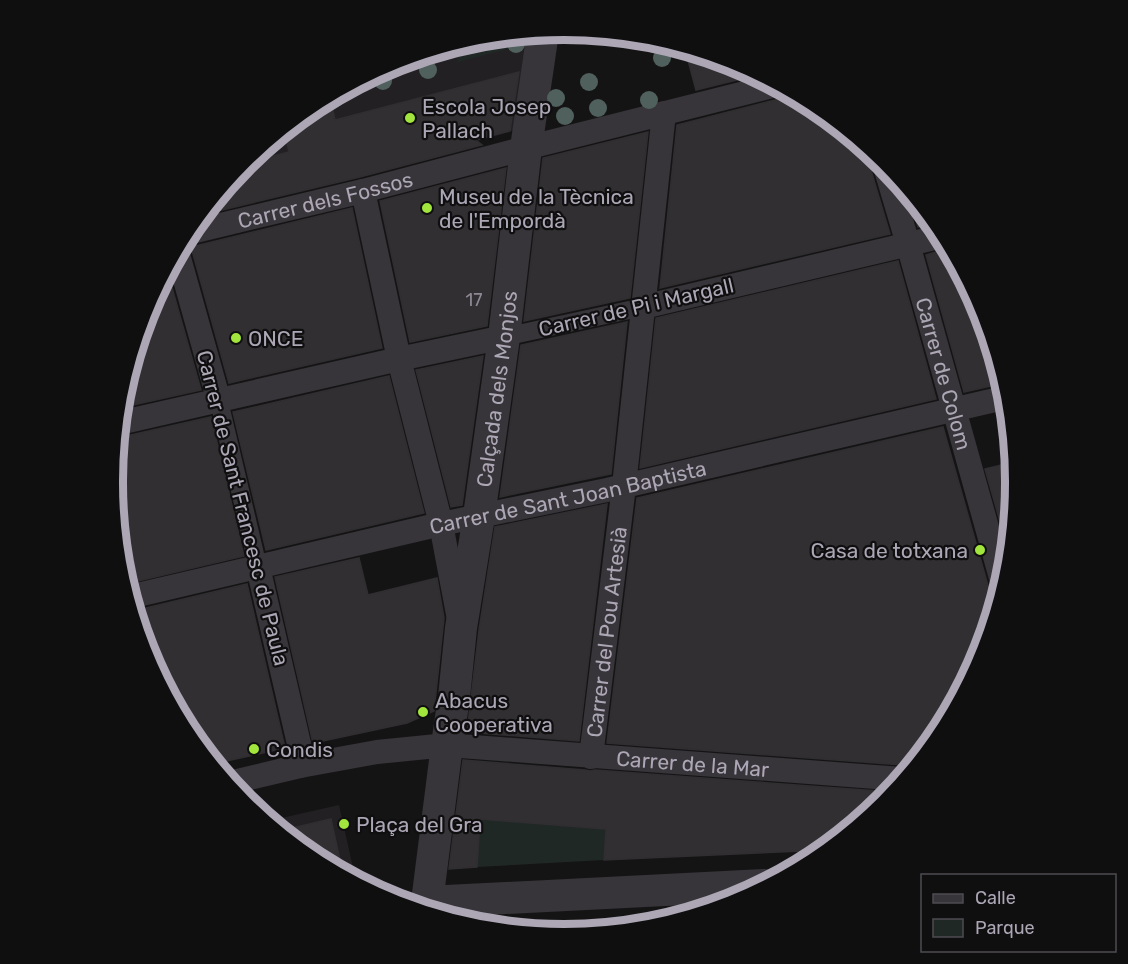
<svg xmlns="http://www.w3.org/2000/svg" width="1128" height="964" viewBox="0 0 1128 964" font-family="Rubik,sans-serif">
	<style>
		.built { fill: #222022 }
		.green { fill: #202826 }
		.building { fill: #312f31; stroke: #302e31; stroke-width: 1.5 }
		.lines { fill: none; stroke-linecap: round; stroke-linejoin: round }
		.pedestrian { stroke: #38353a; stroke-width: 18 }
		.minor { stroke: #38353a; stroke-width: 24 }
		.tertiary { stroke: #38353a; stroke-width: 32 }
		.tree { fill: #4f605d }
		.poi-dot { fill: #a2e53c; stroke: #100f10; stroke-width: 2 }
		.labels { text-anchor: middle; dominant-baseline: central; stroke-width: 4.5; stroke-linejoin: round; paint-order: stroke }
		.number-label { font-size: 18px; fill: #8d8894 }
		.poi-label { font-size: 21px; fill: #aca6b5; stroke: #100f10; text-anchor: start }
		.street-label { font-size: 21px; fill: #aca6b5; stroke: #100f10 }
		.rim { fill: none; stroke: #aca6b5; stroke-width: 8 }
	</style>
	<rect width="100%" height="100%" fill="#151415"/>
	<path class="built" d="M532,33L519,129L207,208L245,162L313,106L391,64L476,39Z
		M339,805L356,881L313,858L268,821Z"/>
	<path class="green" d="M505,36L508,49L458,62L454,45L476,39Z
		M480,819L606,829L604,860L477,867Z"/>
	<path class="building" d="M685,49L737,65L757,75L696,90Z
		M519,72L510,131L476,140L482,145L360,177L201,215L244,163L289,152L284,130L313,106L330,97L335,120Z
		M788,92L815,106L873,154L870,160V167L890,234L660,288L677,125L779,99L785,96Z
		M648,132L630,298L524,321L543,158Z
		M506,168L487,326L410,342L380,201Z
		M907,191L915,200L934,224L918,227Z
		M352,208L382,348L229,383L191,247Z
		M949,248L982,309L1004,383L964,392L926,255Z
		M898,261L936,399L640,468L656,318Z
		M167,270L201,390L119,408L121,393L147,309Z
		M627,322L611,474L500,497L521,345Z
		M483,356L462,505L451,507L416,370Z
		M389,376L424,513L266,550L233,412Z
		M211,417L244,556L125,584L121,570L112,482L116,437H122Z
		M943,427L989,589L993,595L999,598L981,655L940,733L911,768L903,765L607,743L637,498Z
		M1014,462L1016,482L1009,553L985,469Z
		M607,504L579,741L467,732L479,630L495,527Z
		M359,558L368,595L437,578L444,618L434,711L407,723L313,743L275,577Z
		M247,584L285,748L213,764L188,733L146,655L133,611Z
		M463,760L585,770L590,771L595,770L891,792L883,802L825,850L604,860L606,829L480,819L477,867L449,869Z
		M331,819L343,874L313,858L280,831Z"/>
	<g class="lines">
		<path class="pedestrian" d="M504,337L643,307
			M219,401L258,567"/>
		<g class="minor">
			<path id="s1" d="M884,163L908,244L1003,585"/>
			<path d="M363,191L399,359L441,524L458,614"/>
			<path id="s2" d="M187,233L363,191L526,148L776,85"/>
			<path d="M177,251L219,401"/>
			<path d="M643,307L943,236"/>
			<path d="M119,423L399,359L504,337"/>
			<path d="M258,567L300,748V766"/>
			<path id="s3" d="M129,597L441,524L607,490L1008,397"/>
			<path id="s4" d="M591,757L624,486L664,113"/>
			<path id="s5" d="M229,783L300,766L377,752L447,745L902,779"/>
		</g>
		<g class="tertiary">
			<path d="M427,902L764,885"/>
			<path id="s6" d="M426,910L447,745L454,697L461,628L479,516L504,337L526,148L543,32"/>
		</g>
	</g>
	<g class="tree">
		<circle cx="516" cy="44" r="9"/>
		<circle cx="662" cy="58" r="9"/>
		<circle cx="428" cy="70" r="9"/>
		<circle cx="383" cy="81" r="9"/>
		<circle cx="589" cy="82" r="9"/>
		<circle cx="556" cy="98" r="9"/>
		<circle cx="649" cy="100" r="9"/>
		<circle cx="598" cy="108" r="9"/>
		<circle cx="565" cy="116" r="9"/>
	</g>
	<g class="poi-dot">
		<circle cx="410" cy="118" r="6"/>
		<circle cx="427" cy="208" r="6"/>
		<circle cx="236" cy="338" r="6"/>
		<circle cx="980" cy="550" r="6"/>
		<circle cx="423" cy="712" r="6"/>
		<circle cx="254" cy="749" r="6"/>
		<circle cx="344" cy="824" r="6"/>
	</g>
	<g class="labels">
		<g class="number-label">
			<text x="474" y="300">17</text>
		</g>
		<g class="poi-label">
			<text x="422" y="106">Escola Josep<tspan x="422" dy="24">Pallach</tspan></text>
			<text x="439" y="196">Museu de la Tècnica<tspan x="439" dy="24">de l'Empordà</tspan></text>
			<text x="248" y="338">ONCE</text>
			<text x="968" y="550" text-anchor="end">Casa de totxana</text>
			<text x="435" y="700">Abacus<tspan x="435" dy="24">Cooperativa</tspan></text>
			<text x="266" y="749">Condis</text>
			<text x="356" y="824">Plaça del Gra</text>
		</g>
		<g class="street-label">
			<text stroke="none"><textPath href="#s2" startOffset="142">Carrer dels Fossos</textPath></text>
			<text transform="translate(636 307) rotate(-13)">Carrer de Pi i Margall</text>
			<text stroke="none"><textPath href="#s1" startOffset="219">Carrer de Colom</textPath></text>
			<text stroke="none"><textPath href="#s6" startOffset="526">Calçada dels Monjos</textPath></text>
			<text stroke="none"><textPath href="#s3" startOffset="450">Carrer de Sant Joan Baptista</textPath></text>
			<text transform="translate(243 508) rotate(76)">Carrer de Sant Francesc de Paula</text>
			<text stroke="none"><textPath href="#s4" startOffset="126">Carrer del Pou Artesià</textPath></text>
			<text stroke="none"><textPath href="#s5" startOffset="468">Carrer de la Mar</textPath></text>
		</g>
	</g>
	<path d="M0 0H1128V964H0ZM564 40H564A441 441 0 0 1 1005 481V483A441 441 0 0 1 564 924H564A441 441 0 0 1 123 483V481A441 441 0 0 1 564 40Z" fill="#100f10" fill-rule="evenodd"/>
	<path class="rim" d="M564 40H564A441 441 0 0 1 1005 481V483A441 441 0 0 1 564 924H564A441 441 0 0 1 123 483V481A441 441 0 0 1 564 40Z"/>
	<rect x="921" y="874" width="195" height="78" fill="#100f10" stroke="#4e4b52" stroke-width="1.5"/>
	<rect x="933" y="894" width="30" height="9" fill="#38353a" stroke="#4e4b52" stroke-width="1.5"/>
	<text x="975" y="904" font-size="18" fill="#aca6b5">Calle</text>
	<rect x="933" y="919" width="30" height="18" fill="#202826" stroke="#4e4b52" stroke-width="1.5"/>
	<text x="975" y="934" font-size="18" fill="#aca6b5">Parque</text>
</svg>
